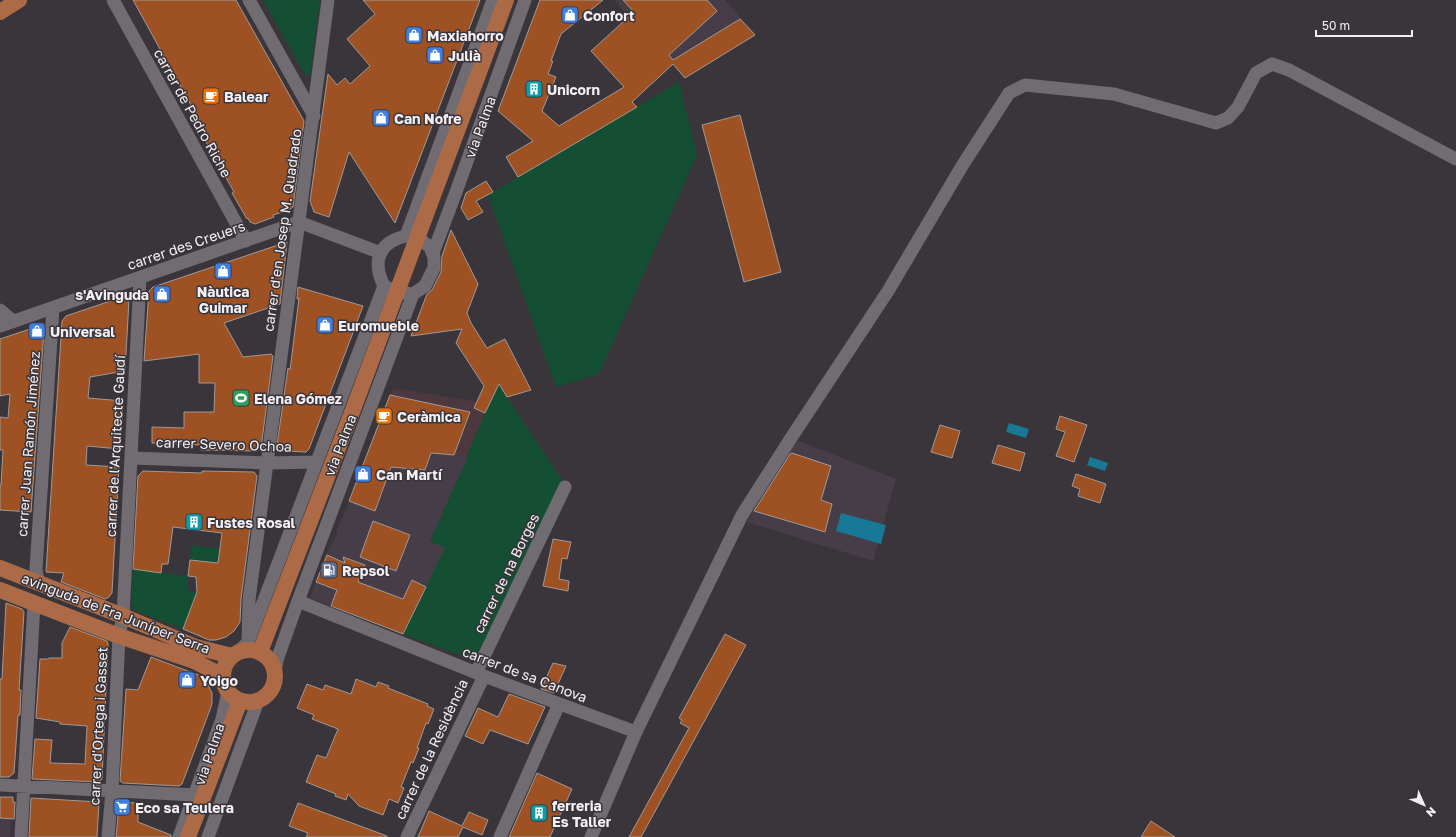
<svg xmlns="http://www.w3.org/2000/svg" width="1456" height="837" viewBox="0 0 1456 837" font-family="'Golos Text',sans-serif">
	<style>
		.commercial { fill: #4c383e }
		.built { fill: #463d48 }
		.green { fill: #144f34 }
		.water { fill: #177995 }
		.building { fill: #9e5224; stroke: #a19994 }
		.lines { fill: none; stroke-linecap: round; stroke-linejoin: round }
		.minor { stroke: #716c72; stroke-width: 13 }
		.major { stroke: #ac6b46; stroke-width: 16 }
		.labels { text-anchor: middle; dominant-baseline: central; stroke-width: 3; stroke-linejoin: round; paint-order: stroke }
		.poi-label { font-size: 14px; font-weight: bold; fill: #f3f0f4; stroke: #3a353b; text-anchor: start }
		.street-label { font-size: 14px; fill: #f3f0f4; stroke: #3a353b }
	</style>
	<rect width="100%" height="100%" fill="#3a353b"/>
	<path class="commercial" d="M393,388L490,404L466,457L431,453L425,471L392,467L382,492L356,482Z"/>
	<path class="built" d="M614,0H725L756,34L684,78Z
		M791,438L896,479L873,561L747,522Z
		M431,453L468,457L430,541L446,548L403,634L310,598L327,553L337,534V530L349,501L375,511L392,467L425,471Z
		M0,797H12L10,837H0Z"/>
	<path class="green" d="M263,0H320L310,75L308,76L305,75Z
		M679,82L697,155L599,374L556,387L488,195Z
		M498,384L562,480L479,658L473,660L403,634L445,548L430,541L468,457H466Z
		M191,545L248,552L246,567L190,560Z
		M133,569L188,576L187,591L197,592L183,629L134,610L131,605Z"/>
	<path class="water" d="M1009,423L1029,429L1026,438L1006,432Z
		M1090,457L1108,463L1105,471L1087,465Z
		M841,513L886,525L881,544L836,531Z"/>
	<path class="building" d="M133,0H236L304,121L293,207L289,210L273,215L274,217L255,224L250,222L248,218L247,219L232,193L234,192L205,140L209,138Z
		M363,0H480L395,223L349,152L329,217L314,212L310,201L328,74L337,85L345,78L350,84L370,66L347,39L375,14Z
		M540,0H603L561,34L551,61H553L548,74L556,77L542,111L559,126L624,87L591,51L634,12L623,0H707L717,11L669,55L673,60L740,19L755,35L685,78L673,64L632,102L637,107L518,177L506,157L533,141L498,111Z
		M740,115L781,272L744,282L702,125Z
		M486,181L493,192L476,201L483,212L468,220L461,208L466,193Z
		M451,230L478,284L467,313L471,323L487,348L505,339L531,390L507,397L499,384L485,413L474,408L484,386L456,343L462,329L411,336L427,294L432,290L441,272L442,256Z
		M287,242L280,304L224,323L243,357L271,354L273,356L261,448L257,451L201,450V445L152,443V427L184,428V412H214L215,383H199V354L144,361L149,291L153,287Z
		M298,287L363,306L309,449L306,452L283,451L277,445L288,368L290,370L299,298L297,299Z
		M125,296L129,300L125,371L90,377L88,398L123,401V402L120,449L87,446L86,465L119,467L112,593L109,597L105,599L61,582L64,573L46,572L62,321L66,316Z
		M39,326L44,330L31,512L0,510V485H1L3,450H0V417L8,418L10,394L0,396V339Z
		M390,395L470,412L454,455L431,453L425,470L391,467L375,511L349,501Z
		M1060,416L1087,425L1074,462L1056,456L1065,432L1056,429Z
		M940,425L960,431L952,458L931,452Z
		M998,445L1025,453L1020,471L992,463Z
		M792,453L831,466L821,500L832,504L825,532L754,511L790,454Z
		M143,471L202,473V471L254,472L257,476L241,599L240,622L234,631L226,637L216,640H209L183,629L197,592L196,577L188,576L190,560L218,563L222,533L173,527L168,564H162L161,573L133,569L138,476Z
		M1076,474L1106,484L1100,503L1078,496L1080,489L1072,486Z
		M373,521L410,535L396,571L360,557Z
		M553,539L571,542L567,559L562,558L559,579L569,581L568,591L543,586Z
		M327,555L345,563L343,557L365,565L358,582L403,599L412,580L426,587L403,634L331,606L337,590L316,582Z
		M6,603L22,609L24,612L19,690H21L20,715H18L14,773L9,777H0V679H2Z
		M70,627L107,641L108,644L102,779L99,782L32,779L35,739L52,740L50,763L85,764L87,726L60,724V722L36,718L40,659H48L49,658H62V643Z
		M725,634L746,645L641,837H629L689,728L680,723L682,720L679,718Z
		M151,657L201,676L207,683L212,693V702L211,707L182,784L179,786L123,783L120,781L126,689L138,690Z
		M553,663L566,666L554,693L541,689Z
		M356,679L376,687L378,682L389,686L388,688L428,704L427,706L434,709L428,724L426,723L417,748H419L413,763L411,762L401,787L404,788L398,803L389,799L383,815L359,806L348,794L346,800L335,796L336,794L306,782L317,755L326,758L338,729L312,719L314,715L297,708L307,684L323,690L325,685L351,694Z
		M509,694L545,707L528,744L490,730L483,744L465,736L478,708L498,717Z
		M537,773L572,789L550,837H509Z
		M0,797H13V802H15L14,819L0,818Z
		M31,798L99,802L97,837H29Z
		M122,802L138,803V822L171,835V837H116L119,806Z
		M298,803L387,836V837H306L308,833L289,826Z
		M429,811L462,826L469,812L488,820L482,835L463,827L458,837H418Z
		M1151,821L1175,837H1141Z"/>
	<g class="lines">
		<path class="minor" d="M113,0L246,241
			M249,0L314,116
			M406,236L493,0
			M406,236L418,238L430,247L434,257V268L425,286L413,294L397,292L384,286C372,262 378,242 406,236Z
			M433,253L456,192L525,0
			M0,310L13,321
			M0,326L299,222L381,253
			M131,458L267,463L317,462
			M38,582L36,569L53,308
			M298,601L484,676L636,732L591,837
			M248,642L249,600L328,0
			M238,652L248,642L384,286
			M275,671L278,657L298,601L413,294
			M476,673L565,487
			M636,732L742,515L791,438L888,291L962,166L1009,93L1025,85L1114,94L1216,123L1228,118L1238,107L1256,73L1272,64L1289,70L1456,159
			M0,785L195,795
			M21,837L34,603
			M108,837L112,791L119,636L123,616L140,278
			M179,837L222,719L228,692
			M208,837L258,701
			M407,837L484,676
			M500,837L559,704"/>
		<path class="major" d="M0,12L19,0
			M0,568L123,616L196,647L232,656
			M0,590L119,636L194,661L223,676
			M223 676a26 26 0 1 1 52 0a26 26 0 1 1-52 0Z
			M260,652L354,407L506,0
			M188,837L240,701"/>
	</g>
	<defs>
		<symbol id="shop-square" viewBox="-11 -11 22 22"><rect x="-9" y="-9" width="18" height="18" rx="4" fill="#3f7fe0" stroke="#3a353b"/><path d="M-5-2.5h2.3a2.7 3.5 0 0 1 5.4 0H5L5.5 6h-11ZM-1.5-2.5h3a1.5 2.3 0 0 0-3 0Z" fill="#fff"/></symbol>
		<symbol id="building-square" viewBox="-11 -11 22 22"><rect x="-9" y="-9" width="18" height="18" rx="4" fill="#0f9aa8" stroke="#3a353b"/><path d="M-4-6H4V6H1V3H-1V6H-4ZM-2.5-4.3h1.7v1.8h-1.7ZM.8-4.3h1.7v1.8H.8ZM-2.5-1h1.7V.8h-1.7ZM.8-1h1.7V.8H.8Z" fill="#fff"/></symbol>
		<symbol id="cafe-square" viewBox="-11 -11 22 22"><rect x="-9" y="-9" width="18" height="18" rx="4" fill="#e8710a" stroke="#3a353b"/><path d="M-5.5-4.5H6V0H3Q3 3.5 0 3.5H-2.5Q-5.5 3.5-5.5 0ZM3-3.2v2h1.7v-2ZM-6 4.5H4V6H-6Z" fill="#fff"/></symbol>
		<symbol id="stadium-square" viewBox="-11 -11 22 22"><rect x="-9" y="-9" width="18" height="18" rx="4" fill="#2e9e5b" stroke="#3a353b"/><path d="M0-5a6.5 5 0 1 0 0 10a6.5 5 0 1 0 0-10ZM-3.5-1.8h7v3.6h-7Z" fill="#fff"/></symbol>
		<symbol id="fuel-square" viewBox="-11 -11 22 22"><rect x="-9" y="-9" width="18" height="18" rx="4" fill="#5c6f8a" stroke="#3a353b"/><path d="M-5.5-6h7V0h2V4h1.3V-2.5L3-4.5l.8-.8L6-3V5H2.5V1h-1V6h-7ZM-4.2-4.7v3.2H.2V-4.7Z" fill="#fff"/></symbol>
		<symbol id="supermarket-square" viewBox="-11 -11 22 22"><rect x="-9" y="-9" width="18" height="18" rx="4" fill="#3f7fe0" stroke="#3a353b"/><path d="M-6-5.5h2.5l.6 2H6L4.5 2H-2.5L-4.4-4H-6ZM-1.5 3.2a1.3 1.3 0 1 0 .1 0ZM3 3.2a1.3 1.3 0 1 0 .1 0Z" fill="#fff"/></symbol>
	</defs>
	<g fill-rule="evenodd">
		<use href="#shop-square" x="560" y="5" width="20" height="20"/>
		<use href="#shop-square" x="404" y="25" width="20" height="20"/>
		<use href="#shop-square" x="425" y="45" width="20" height="20"/>
		<use href="#building-square" x="524" y="79" width="20" height="20"/>
		<use href="#cafe-square" x="201" y="86" width="20" height="20"/>
		<use href="#shop-square" x="371" y="108" width="20" height="20"/>
		<use href="#shop-square" x="213" y="261" width="20" height="20"/>
		<use href="#shop-square" x="152" y="284" width="20" height="20"/>
		<use href="#shop-square" x="315" y="315" width="20" height="20"/>
		<use href="#shop-square" x="27" y="321" width="20" height="20"/>
		<use href="#stadium-square" x="231" y="388" width="20" height="20"/>
		<use href="#cafe-square" x="374" y="406" width="20" height="20"/>
		<use href="#shop-square" x="353" y="464" width="20" height="20"/>
		<use href="#building-square" x="184" y="512" width="20" height="20"/>
		<use href="#fuel-square" x="319" y="560" width="20" height="20"/>
		<use href="#shop-square" x="177" y="670" width="20" height="20"/>
		<use href="#supermarket-square" x="112" y="797" width="20" height="20"/>
		<use href="#building-square" x="529" y="803" width="20" height="20"/>
	</g>
	<g class="labels">
		<g class="poi-label">
			<text x="583" y="15">Confort</text>
			<text x="427" y="35">Maxiahorro</text>
			<text x="448" y="55">Julià</text>
			<text x="547" y="89">Unicorn</text>
			<text x="224" y="96">Balear</text>
			<text x="394" y="118">Can Nofre</text>
			<text x="223" y="291" text-anchor="middle">Nàutica<tspan x="223" dy="16">Guimar</tspan></text>
			<text x="149" y="294" text-anchor="end">s'Avinguda</text>
			<text x="338" y="325">Euromueble</text>
			<text x="50" y="331">Universal</text>
			<text x="254" y="398">Elena Gómez</text>
			<text x="397" y="416">Ceràmica</text>
			<text x="376" y="474">Can Martí</text>
			<text x="207" y="522">Fustes Rosal</text>
			<text x="342" y="570">Repsol</text>
			<text x="200" y="680">Yoigo</text>
			<text x="552" y="805">ferreria<tspan x="552" dy="16">Es Taller</tspan></text>
			<text x="135" y="807">Eco sa Teulera</text>
		</g>
		<g class="street-label">
			<text transform="translate(193 113) rotate(61)">carrer de Pedro Riche</text>
			<text transform="translate(480 127) rotate(-70)">via Palma</text>
			<text transform="translate(282 230) rotate(-82)">carrer d'en Josep M. Quadrado</text>
			<text transform="translate(186 245) rotate(-19)">carrer des Creuers</text>
			<text transform="translate(28 444) rotate(-86)">carrer Juan Ramón Jiménez</text>
			<text transform="translate(224 444) rotate(2)">carrer Severo Ochoa</text>
			<text transform="translate(340 445) rotate(-69)">via Palma</text>
			<text transform="translate(115 446) rotate(-87)">carrer de l'Arquitecte Gaudí</text>
			<text transform="translate(506 573) rotate(-64)">carrer de na Borges</text>
			<text transform="translate(116 613) rotate(21)">avinguda de Fra Juníper Serra</text>
			<text transform="translate(525 674) rotate(21)">carrer de sa Canova</text>
			<text transform="translate(98 726) rotate(-87)">carrer d'Ortega i Gasset</text>
			<text transform="translate(431 749) rotate(-65)">carrer de la Residència</text>
			<text transform="translate(209 754) rotate(-71)">via Palma</text>
		</g>
	</g>
	<g transform="translate(1424 805) rotate(135)" stroke="#3a353b" stroke-width="3" paint-order="stroke">
	<path d="M0-3L7 15L0 10L-7 15Z" fill="#f3f0f4"/>
	<text y="-6" font-size="11" font-weight="bold" text-anchor="middle" fill="#f3f0f4">N</text>
	</g>
	<path d="M1316 30v6h96v-6" fill="none" stroke="#f3f0f4" stroke-width="2"/>
	<text x="1322" y="30" font-size="12" fill="#f3f0f4" stroke="#3a353b" stroke-width="3" paint-order="stroke">50 m</text>
</svg>
